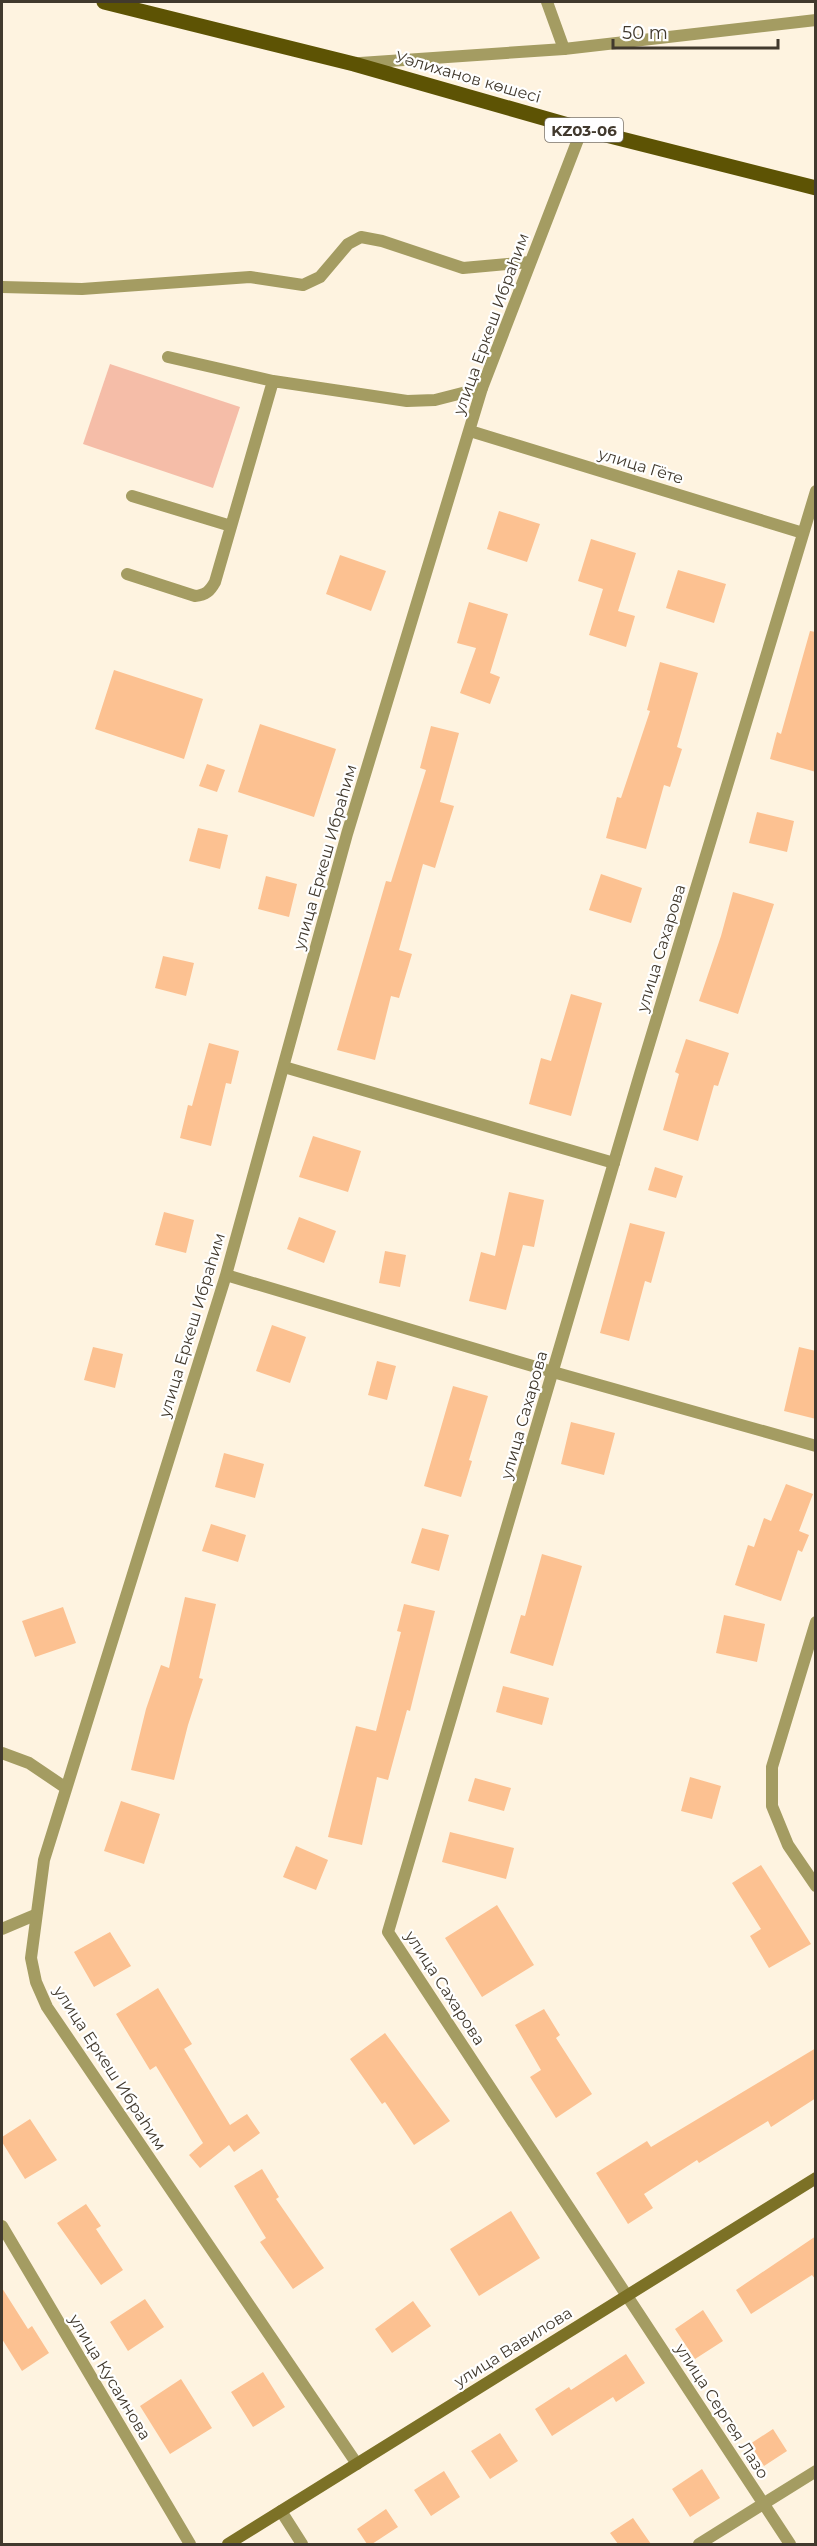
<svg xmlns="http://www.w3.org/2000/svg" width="817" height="2546" viewBox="0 0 817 2546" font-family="Montserrat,sans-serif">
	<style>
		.green { fill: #f5bda8 }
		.building { fill: #fcc191 }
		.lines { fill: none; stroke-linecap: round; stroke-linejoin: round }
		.lane { stroke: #a49c62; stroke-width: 12 }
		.street { stroke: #a49c62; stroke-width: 12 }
		.secondary { stroke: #7c7126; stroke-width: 12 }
		.primary { stroke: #5d5304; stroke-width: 15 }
		.labels { text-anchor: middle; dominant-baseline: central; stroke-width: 4.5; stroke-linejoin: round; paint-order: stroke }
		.shield { fill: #fff; stroke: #7a746c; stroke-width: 1.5 }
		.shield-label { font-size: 15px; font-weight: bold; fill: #41392d }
		.street-label { font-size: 16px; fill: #41392d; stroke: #fff }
	</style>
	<rect width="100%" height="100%" fill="#fef3e0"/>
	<path class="green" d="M110,364L240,407L213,488L83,444Z"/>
	<path class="building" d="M499,511L540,524L527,562L487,549Z
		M591,539L636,553L618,611L635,616L626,647L589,635L603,589L578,581Z
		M340,555L386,571L371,611L326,594Z
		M678,570L726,584L714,623L666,608Z
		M469,602L508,614L490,673L500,677L490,704L460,693L476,648L457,643Z
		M810,631L816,632V772L770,759L777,732L781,734Z
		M660,662L698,673L677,747L682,749L670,787L664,785L646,849L606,838L617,797L621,798L650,711L647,710Z
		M114,670L203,699L184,759L95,729Z
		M260,724L336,749L314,817L238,792Z
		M431,726L459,733L440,802L454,806L435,868L423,864L399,950L412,954L399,998L391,996L375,1060L337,1050L386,881L391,882L426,770L420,768Z
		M207,764L225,770L217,792L199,786Z
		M757,812L794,821L787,852L749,843Z
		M198,828L228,835L220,869L189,861Z
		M601,874L642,888L631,923L589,910Z
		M266,876L297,884L289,917L258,909Z
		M733,892L774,904L738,1014L699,1001L721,936Z
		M163,956L194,963L186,996L155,988Z
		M571,994L602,1003L571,1116L529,1104L541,1058L551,1061Z
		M686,1039L729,1053L718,1086L714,1085L698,1141L663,1130L679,1074L675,1072Z
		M209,1043L239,1051L231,1084L226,1083L211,1146L180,1138L188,1105L192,1106Z
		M313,1136L361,1151L348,1192L299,1177Z
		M655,1167L683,1176L676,1198L648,1190Z
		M509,1192L544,1200L534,1247L523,1245L506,1310L469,1301L481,1252L495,1256Z
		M164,1212L194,1220L186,1253L155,1245Z
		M299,1217L336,1231L324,1263L287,1249Z
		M630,1223L665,1232L651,1283L645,1281L629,1341L600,1333Z
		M385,1251L406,1255L400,1287L379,1283Z
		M272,1325L306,1337L290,1383L256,1371Z
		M93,1347L123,1354L115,1388L84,1380Z
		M799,1347L816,1351V1419L784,1411Z
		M377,1361L396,1366L387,1400L368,1395Z
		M453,1386L488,1396L469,1460L472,1461L461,1497L424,1486Z
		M571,1422L615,1433L604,1475L561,1464Z
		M224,1453L264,1464L255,1498L215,1487Z
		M786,1484L813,1494L799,1531L809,1535L802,1552L798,1550L781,1601L735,1585L748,1545L754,1547L764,1518L771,1521Z
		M211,1524L246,1535L238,1562L202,1551Z
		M422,1528L449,1535L439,1571L411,1563Z
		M542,1554L582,1566L553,1666L510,1653L521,1615L525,1616Z
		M185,1597L216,1604L199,1678L203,1679L188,1725L174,1780L131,1770L146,1709L161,1665L169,1668Z
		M404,1604L435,1611L410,1711L407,1710L388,1780L377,1777L362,1845L328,1837L356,1726L376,1731L401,1632L397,1631Z
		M63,1607L76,1643L35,1657L22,1621Z
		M724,1615L765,1624L757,1662L716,1653Z
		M503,1686L549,1698L542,1725L496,1712Z
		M690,1777L721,1786L712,1819L681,1811Z
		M475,1778L511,1788L504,1811L468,1801Z
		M121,1801L160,1814L144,1864L104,1851Z
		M450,1832L514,1848L506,1879L442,1862Z
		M296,1846L328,1860L316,1890L283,1877Z
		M761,1865L811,1944L769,1968L750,1936L761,1929L732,1883Z
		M497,1905L534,1965L482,1997L445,1938Z
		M110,1932L131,1966L94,1987L74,1952Z
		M158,1988L192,2044L184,2049L230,2125L247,2114L260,2133L234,2152L229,2145L200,2168L189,2155L203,2143L156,2066L150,2070L116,2014Z
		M544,2009L560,2035L556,2038L592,2094L556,2118L530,2077L541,2070L515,2025Z
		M385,2033L450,2121L414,2145L385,2102L382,2104L350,2059Z
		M816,2048V2098L771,2127L768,2121L699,2163L697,2160L644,2194L653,2208L628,2224L596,2173L647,2141L651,2147Z
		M30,2119L57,2160L25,2179L2,2142V2137Z
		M262,2169L279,2197L276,2199L324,2268L293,2289L260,2242L266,2238L234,2186Z
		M86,2204L101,2226L96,2229L123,2270L101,2285L57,2223Z
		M511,2211L540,2258L479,2296L450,2249Z
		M816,2236V2280L812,2275L751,2314L736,2290Z
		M2,2288L28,2329L32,2326L49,2353L22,2371L2,2339Z
		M145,2299L164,2327L128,2351L110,2322Z
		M413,2301L431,2326L392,2353L375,2329Z
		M703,2310L723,2341L695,2359L675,2329Z
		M626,2354L645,2383L616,2402L613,2397L552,2436L535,2409L569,2387L571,2390Z
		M263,2372L285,2407L253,2427L231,2392Z
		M181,2379L212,2428L170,2454L140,2406Z
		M773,2429L787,2451L764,2466L750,2444Z
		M500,2433L518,2461L490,2479L471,2451Z
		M702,2469L720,2498L690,2517L672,2489Z
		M444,2471L460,2497L431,2516L414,2490Z
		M386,2509L398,2527L372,2544H367L357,2529Z
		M633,2518L651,2544H618L610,2533Z"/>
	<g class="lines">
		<path class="lane" d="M547,2L564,49
			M2,287L82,289L250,277L303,285L320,277L348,244L361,237L382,241L463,268L530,262
			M168,357L273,381L407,401L435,400L482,388
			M132,496L231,526
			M127,574L195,596C206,595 210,591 215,582L273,381
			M284,1067L614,1163
			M2,1929L35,1915"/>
		<path class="street" d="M360,63L564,49L816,20
			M470,431L803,533
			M226,1275L553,1372L816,1446
			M816,1622L772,1767V1806L788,1845L816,1886
			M2,1753L29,1763L66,1788
			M2,2226L190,2544
			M357,2464L47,2007L36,1982L31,1958L44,1860L226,1275L347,834L482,388L582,129
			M281,2511L302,2544
			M699,2544L816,2471
			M790,2544L388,1932L640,1074L816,491"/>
		<path class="secondary" d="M228,2544L816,2178"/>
		<path class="primary" d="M104,2L354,64L582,129L816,188"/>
	</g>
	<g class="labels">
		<rect class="shield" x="545" y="118" width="78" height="24" rx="4.5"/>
		<g class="shield-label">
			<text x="584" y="130">KZ03-06</text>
		</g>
		<g class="street-label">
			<text transform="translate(468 77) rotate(16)">Уәлиханов көшесі</text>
			<text transform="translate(491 324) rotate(-70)">улица Еркеш Ибраһим</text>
			<text transform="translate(641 466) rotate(17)">улица Гёте</text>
			<text transform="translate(325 857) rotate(-74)">улица Еркеш Ибраһим</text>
			<text transform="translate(661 948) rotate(-73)">улица Сахарова</text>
			<text transform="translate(192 1325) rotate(-73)">улица Еркеш Ибраһим</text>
			<text transform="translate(524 1415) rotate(-74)">улица Сахарова</text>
			<text transform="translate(445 1988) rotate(57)">улица Сахарова</text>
			<text transform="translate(110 2068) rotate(57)">улица Еркеш Ибраһим</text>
			<text transform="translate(513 2347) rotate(-32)">улица Вавилова</text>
			<text transform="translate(110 2377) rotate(59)">улица Кусаинова</text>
			<text transform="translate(722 2411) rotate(57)">улица Сергея Лазо</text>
		</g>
	</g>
	<rect width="817" height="2546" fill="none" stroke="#41392d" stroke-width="6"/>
	<path d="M613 39v9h165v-9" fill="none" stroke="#41392d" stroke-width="3"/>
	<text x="622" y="39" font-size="18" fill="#41392d" stroke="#ffffff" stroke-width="4.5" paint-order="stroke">50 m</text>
</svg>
